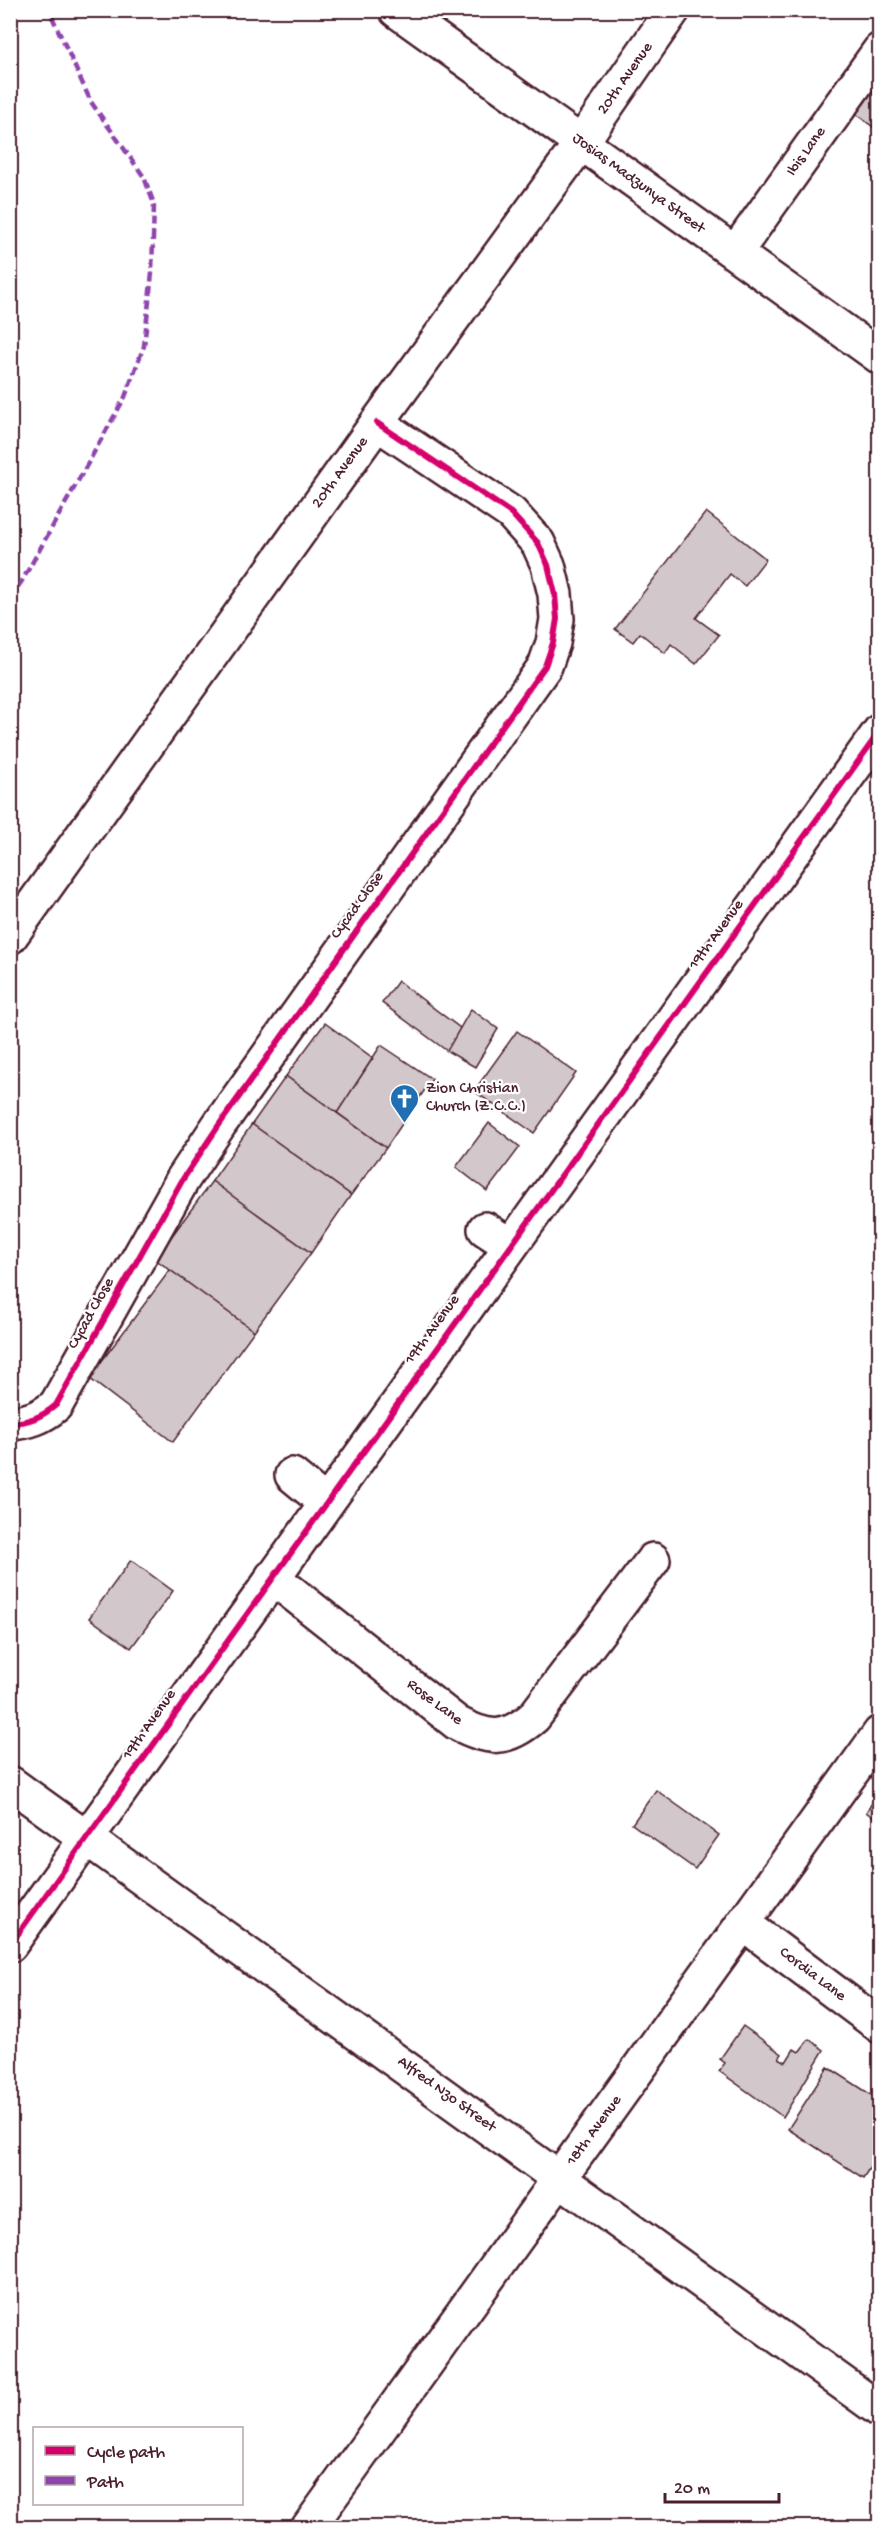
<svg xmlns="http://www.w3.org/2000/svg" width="890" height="2538" viewBox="0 0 890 2538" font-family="'Gochi Hand',sans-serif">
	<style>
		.building { fill: #d2c7cb; stroke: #4a1f2b; stroke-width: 1.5 }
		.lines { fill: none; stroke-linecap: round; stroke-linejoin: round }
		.minor-casing { stroke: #4a1f2b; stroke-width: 38 }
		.minor { stroke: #fff; stroke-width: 33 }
		.quiet { stroke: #8e44ad; stroke-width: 4.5; stroke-dasharray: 9 4.5; stroke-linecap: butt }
		.cycleway-casing { stroke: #fff; stroke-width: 10 }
		.cycleway { stroke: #d6006c; stroke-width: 6 }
		.labels { text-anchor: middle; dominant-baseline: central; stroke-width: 4.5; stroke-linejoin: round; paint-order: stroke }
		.street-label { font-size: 16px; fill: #4a1f2b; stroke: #fff }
		.poi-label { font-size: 16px; fill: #4a1f2b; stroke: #fff; text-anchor: start }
	</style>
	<rect width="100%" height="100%" fill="#fff"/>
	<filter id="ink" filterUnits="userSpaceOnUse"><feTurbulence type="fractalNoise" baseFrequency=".0167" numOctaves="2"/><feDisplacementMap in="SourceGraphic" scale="12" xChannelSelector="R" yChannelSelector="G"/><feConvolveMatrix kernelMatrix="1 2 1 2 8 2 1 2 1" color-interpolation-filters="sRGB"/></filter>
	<g filter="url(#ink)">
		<path class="building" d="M880,61V132L845,106Z
			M706,512L766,559L745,586L730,574L696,618L719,635L696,664L671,644L665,653L640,633L633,642L615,629Z
			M398,981L460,1028L447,1051L382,1003Z
			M471,1009L498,1029L475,1067L447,1051Z
			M325,1023L373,1058L337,1113L286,1076Z
			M517,1031L576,1073L534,1133L474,1091Z
			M381,1045L432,1079L386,1148L337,1113Z
			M286,1076L386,1148L351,1195L252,1124Z
			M489,1123L520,1147L487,1191L456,1167Z
			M252,1124L351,1195L311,1253L212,1181Z
			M212,1181L311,1253L254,1331L155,1259Z
			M170,1270L254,1331L173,1442L89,1378Z
			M131,1560L173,1591L131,1648L89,1618Z
			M656,1790L719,1835L695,1869L632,1824Z
			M880,1791V1822L866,1812Z
			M743,2026L782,2054L779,2058L786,2062L794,2049L799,2052L809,2039L824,2050L783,2117L719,2071L725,2063L720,2059Z
			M828,2067L873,2096L880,2086V2152L863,2178L788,2129Z"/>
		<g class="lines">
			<defs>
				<path id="minor" d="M396,10L880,357
					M735,253L880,50
					M10,937L377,423L581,143L673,10
					M485,1229L511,1246
					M10,1423C29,1422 42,1417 56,1405L183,1179L219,1125L545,666L553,643L557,619L555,594L548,565L538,543L511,513L377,423
					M292,1475L326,1503
					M272,1577L457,1723C489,1740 506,1741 534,1717L653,1560
					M10,1783L880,2410
					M744,1924L880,2026
					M10,1945L880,731
					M308,2528L880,1733"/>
			</defs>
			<use href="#minor" class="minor-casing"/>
			<use href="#minor" class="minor"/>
			<path class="quiet" d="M10,598L22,581L125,397L144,346L152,273L154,204L144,177L91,102L49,10"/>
			<defs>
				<path id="cycleway" d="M10,1423C29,1422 42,1417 56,1405L183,1179L219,1125L545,666L553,643L557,619L555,594L548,565L538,543L511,513L377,423
					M10,1945L880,731"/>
			</defs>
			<use href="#cycleway" class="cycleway-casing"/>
			<use href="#cycleway" class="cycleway"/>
		</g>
	</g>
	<defs>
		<symbol id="church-pin" viewBox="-11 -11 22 30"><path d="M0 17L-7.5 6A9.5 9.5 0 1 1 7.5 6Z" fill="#1f6fb2" stroke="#fff"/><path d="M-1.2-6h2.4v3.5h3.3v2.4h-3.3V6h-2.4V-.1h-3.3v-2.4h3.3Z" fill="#fff"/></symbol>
	</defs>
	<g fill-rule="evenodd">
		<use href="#church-pin" x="388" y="1082" width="33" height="45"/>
	</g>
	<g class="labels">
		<g class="street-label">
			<text transform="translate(626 79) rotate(-55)">20th Avenue</text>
			<text transform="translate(807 152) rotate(-55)">Ibis Lane</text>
			<text transform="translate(638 184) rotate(36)">Josias Madzunya Street</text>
			<text transform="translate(341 473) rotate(-54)">20th Avenue</text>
			<text transform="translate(358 906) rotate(-54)">Cycad Close</text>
			<text transform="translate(717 935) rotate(-54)">19th Avenue</text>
			<text transform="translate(92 1314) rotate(-61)">Cycad Close</text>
			<text transform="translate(433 1330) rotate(-54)">19th Avenue</text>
			<text transform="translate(434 1703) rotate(37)">Rose Lane</text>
			<text transform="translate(150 1725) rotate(-55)">19th Avenue</text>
			<text transform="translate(812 1975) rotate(37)">Cordia Lane</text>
			<text transform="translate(446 2095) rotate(36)">Alfred Nzo Street</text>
			<text transform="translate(595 2131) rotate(-54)">18th Avenue</text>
		</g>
		<g class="poi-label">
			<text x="426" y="1089">Zion Christian<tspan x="426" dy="18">Church (Z.C.C.)</tspan></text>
		</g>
	</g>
	<rect width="890" height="2538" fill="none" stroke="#fff" stroke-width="36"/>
	<rect x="18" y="18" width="854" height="2502" fill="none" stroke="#4a1f2b" stroke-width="2" filter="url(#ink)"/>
	<rect x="33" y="2427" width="210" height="78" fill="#ffffff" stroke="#b7a5aa" stroke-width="1.5"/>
	<rect x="45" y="2446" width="30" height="9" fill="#d6006c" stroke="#b7a5aa" stroke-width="1.5"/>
	<text x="87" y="2457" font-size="18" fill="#4a1f2b">Cycle path</text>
	<rect x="45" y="2476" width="30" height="9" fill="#8e44ad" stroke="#b7a5aa" stroke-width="1.5"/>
	<text x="87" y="2487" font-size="18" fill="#4a1f2b">Path</text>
	<path d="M665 2493v9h114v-9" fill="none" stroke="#4a1f2b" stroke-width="3"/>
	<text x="674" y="2493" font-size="18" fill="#4a1f2b" stroke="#ffffff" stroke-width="4.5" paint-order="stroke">20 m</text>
</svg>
